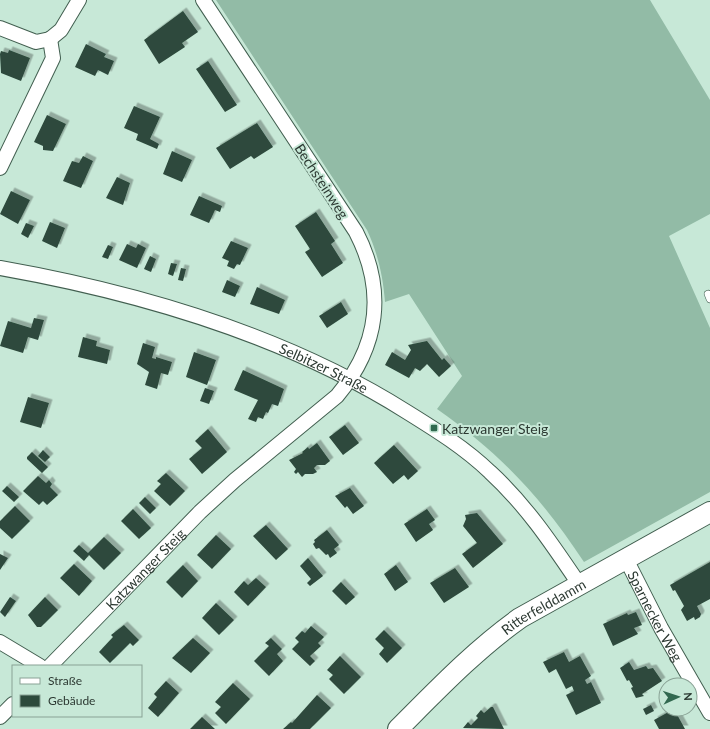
<svg xmlns="http://www.w3.org/2000/svg" width="710" height="729" viewBox="0 0 710 729" font-family="Lato,sans-serif">
	<style>
		.forest { fill: #92bba6 }
		.building { fill: #2d4a3c; filter: url(#shadow) }
		.lines { fill: none; stroke-linecap: round; stroke-linejoin: round }
		.service-casing { stroke: #425f50; stroke-width: 8 }
		.minor-casing { stroke: #425f50; stroke-width: 16 }
		.secondary-casing { stroke: #425f50; stroke-width: 22 }
		.service { stroke: #fff; stroke-width: 7 }
		.minor { stroke: #fff; stroke-width: 14 }
		.secondary { stroke: #fff; stroke-width: 20 }
		.poi-dot { fill: #326950; stroke: #c7e8d7; stroke-width: 1.5 }
		.labels { text-anchor: middle; dominant-baseline: central; stroke-width: 4; stroke-linejoin: round; paint-order: stroke }
		.street-label { font-size: 14px; fill: #2c3932; stroke: #c7e8d7 }
		.poi-label { font-size: 14px; fill: #2c3932; stroke: #c7e8d7; text-anchor: start }
	</style>
	<defs>
		<filter id="shadow"><feDropShadow dx="3.5" dy="-3.5" stdDeviation="0" flood-color="#0004"/></filter>
	</defs>
	<rect width="100%" height="100%" fill="#c7e8d7"/>
	<path class="forest" d="M216,0H650L710,100V214L669,236L710,328V492L584,562C540,496 502,455 437,409L462,376L409,294L385,302C383,276 378,254 367,230Z"/>
	<path class="building" d="M183,11L198,32L182,43L185,47L159,64L144,40Z
		M86,44L106,54L104,57L114,61L108,75L98,70L95,76L75,67Z
		M9,50L30,58L21,81L1,73L0,54L1,51L8,53Z
		M208,61L237,105L225,112L196,69Z
		M134,106L160,117L150,139L159,144L157,149L136,140L138,134L124,128Z
		M47,115L66,124L53,151L43,150V146L34,142Z
		M257,123L273,147L254,159L251,156L230,169L216,148Z
		M172,151L192,160L182,182L163,174Z
		M83,156L93,161L81,188L63,181L72,161L79,163Z
		M117,177L130,183L123,205L106,198Z
		M11,191L30,200L18,224L0,214Z
		M199,196L222,206L220,212L215,210L209,223L190,215Z
		M316,212L335,241L331,244L343,263L322,277L305,252L310,249L295,226Z
		M50,222L65,228L57,248L42,241Z
		M26,223L34,226L28,238L21,234Z
		M231,241L248,248L240,265L237,264L234,269L227,266L229,261L222,258Z
		M127,244L136,248L138,244L146,248L137,268L119,260Z
		M108,245L113,247L108,259L102,257Z
		M150,256L156,259L151,272L144,269Z
		M171,263L177,264L173,276L168,274Z
		M181,268L186,269L183,281L178,280Z
		M227,280L240,286L235,297L222,292Z
		M257,287L285,300L279,314L250,304Z
		M341,302L348,314L327,328L319,316Z
		M34,318L44,320L38,340L28,337L23,353L0,346L8,321L31,328Z
		M83,337L97,341L96,346L110,350L107,364L78,357Z
		M427,341L442,360L444,358L451,366L439,377L427,364L420,371L415,368L409,378L385,365L392,352L405,360L411,350L408,345Z
		M143,343L155,347L152,358L156,359V357L172,362L168,375L161,373L157,389L145,385L149,372L137,364Z
		M194,352L216,360L207,385L186,377Z
		M243,370L284,389L278,406L272,404L268,413L266,412L263,419L258,417L256,422L248,419L258,400L234,390Z
		M205,388L214,391L209,404L200,401Z
		M28,397L49,403L41,428L20,422Z
		M345,425L359,443L343,455L329,437Z
		M208,429L227,452L202,474L189,459L202,448L195,441Z
		M317,443L330,461L325,465H317L314,468L317,472L313,474H305L302,477L298,472L296,474L294,472L296,469L289,460L303,453L302,452L308,447L309,449Z
		M394,445L418,471L408,480L404,475L393,484L374,463Z
		M43,450L50,457L45,462L38,456Z
		M32,452L48,467L42,473L27,459V457Z
		M166,473L185,491L170,506L154,491L161,484L157,481Z
		M38,476L46,483L49,480L52,484L50,487L58,495L47,505L43,501L39,505L23,491Z
		M7,486L19,497L14,502L2,491Z
		M350,488L364,506L353,514L347,506L345,508L335,496Z
		M145,497L156,508L150,514L139,503Z
		M15,506L30,521L12,539L0,528V521Z
		M133,509L151,528L139,539L121,521Z
		M427,509L435,520L429,524L433,530L416,542L404,524Z
		M477,513L503,544L473,568L462,554L477,543L463,526L466,519L465,515Z
		M266,525L288,549L276,560L253,536Z
		M327,530L339,545L334,549L337,553L330,558L328,554L326,555L319,548L316,549L313,544L315,542L314,540Z
		M216,535L231,549L212,569L197,555Z
		M104,537L121,553L104,570L89,555L84,561L73,551L79,545L88,553Z
		M0,554L8,558L0,570Z
		M308,558L323,576L310,586L307,583L311,579L300,566Z
		M710,562V599L697,606L701,614L700,617L695,620L694,617L687,621L681,610L684,606L675,590L673,591L670,585Z
		M74,564L92,581L79,596L60,578Z
		M183,565L198,581L182,598L166,582Z
		M396,565L408,582L395,591L384,574Z
		M455,568L469,587L444,603L430,583Z
		M256,578L266,587L248,606L234,592L244,581L248,585Z
		M341,582L355,597L346,605L332,591Z
		M10,597L16,601L5,617L0,612Z
		M45,597L58,610L41,627H37L28,615Z
		M216,603L234,620L219,635L202,618Z
		M636,612L642,625L634,628L638,634L613,646L603,624L627,613L628,615Z
		M124,625L139,640L133,646L130,643L110,663L99,652L113,637L111,635Z
		M311,626L324,637L318,643L321,646L310,656L315,661L310,666L292,649L299,642L295,638L302,631L305,633Z
		M384,630L402,648L387,663L379,654L384,648L375,639Z
		M193,638L210,653L191,673L172,658Z
		M271,638L282,649L277,654L283,661L269,676L254,661L269,646L265,643Z
		M564,652L569,662L580,656L591,676L585,680L587,684L591,682L601,703L576,715L566,695L574,691L572,686L566,689L556,669L549,673L543,662Z
		M340,656L361,677L344,694L329,679L333,675L327,670Z
		M629,662L634,670L646,666L648,669L653,668L662,681L642,694L644,696L636,698L631,688L633,687L629,680L627,681L620,668Z
		M166,681L179,693L158,717L148,708L157,697L154,694Z
		M233,683L250,699L226,724L215,713L221,707L215,702Z
		M317,695L331,708L310,729H283L291,722L292,723Z
		M651,705L654,711L646,715L643,709Z
		M491,707H493L504,729L463,728L468,722L471,725L478,718L476,716L481,710L484,713Z
		M674,709L685,729H659L654,720Z
		M202,717L215,729H190Z"/>
	<g class="lines">
		<defs>
			<path id="service" d="M708,294L710,299"/>
			<g id="minor">
				<path d="M0,28L36,42L50,39"/>
				<path d="M50,39L61,30L79,0"/>
				<path d="M0,168L53,58L50,39"/>
				<path id="s1" d="M0,268C141,293 285,335 407,412C436,430 465,448 490,472C526,505 552,544 579,584"/>
				<path id="s2" d="M626,559L661,628L710,713"/>
				<path d="M0,642L40,666"/>
				<path id="s3" d="M50,666L200,512L235,480L337,396C379,346 386,290 356,232L203,0"/>
				<path d="M0,717L13,704"/>
			</g>
			<g id="secondary">
				<path id="s4" d="M398,729C437,690 475,650 520,618L710,512"/>
			</g>
		</defs>
		<use href="#service" class="service-casing"/>
		<use href="#minor" class="minor-casing"/>
		<use href="#secondary" class="secondary-casing"/>
		<use href="#service" class="service"/>
		<use href="#minor" class="minor"/>
		<use href="#secondary" class="secondary"/>
	</g>
	<rect class="poi-dot" x="430" y="424" width="8" height="8" rx="2"/>
	<g class="labels">
		<g class="street-label">
			<text transform="translate(322 181) rotate(57)">Bechsteinweg</text>
			<text stroke="none"><textPath href="#s1" startOffset="340">Selbitzer Straße</textPath></text>
			<text stroke="none"><textPath href="#s3" startOffset="136">Katzwanger Steig</textPath></text>
			<text stroke="none"><textPath href="#s4" startOffset="191">Ritterfelddamm</textPath></text>
			<text stroke="none"><textPath href="#s2" startOffset="64">Sparnecker Weg</textPath></text>
		</g>
		<g class="poi-label">
			<text x="442" y="428">Katzwanger Steig</text>
		</g>
	</g>
	<rect x="12" y="665" width="130" height="52" fill="#c7e8d7" stroke="#89a295"/>
	<rect x="20" y="678" width="20" height="6" fill="#ffffff" stroke="#89a295"/>
	<text x="48" y="685" font-size="12" fill="#2c3932">Straße</text>
	<rect x="20" y="695" width="20" height="12" fill="#2d4a3c" stroke="#89a295"/>
	<text x="48" y="705" font-size="12" fill="#2c3932">Gebäude</text>
	<g transform="translate(678 697) rotate(87)"><circle r="19" fill="#c7e8d7" stroke="#89a295"/>
	<path d="M0-3L7 15L0 10L-7 15Z" fill="#326950"/>
	<text y="-6" font-size="11" font-weight="bold" text-anchor="middle" fill="#2c3932">N</text>
	</g>
</svg>
